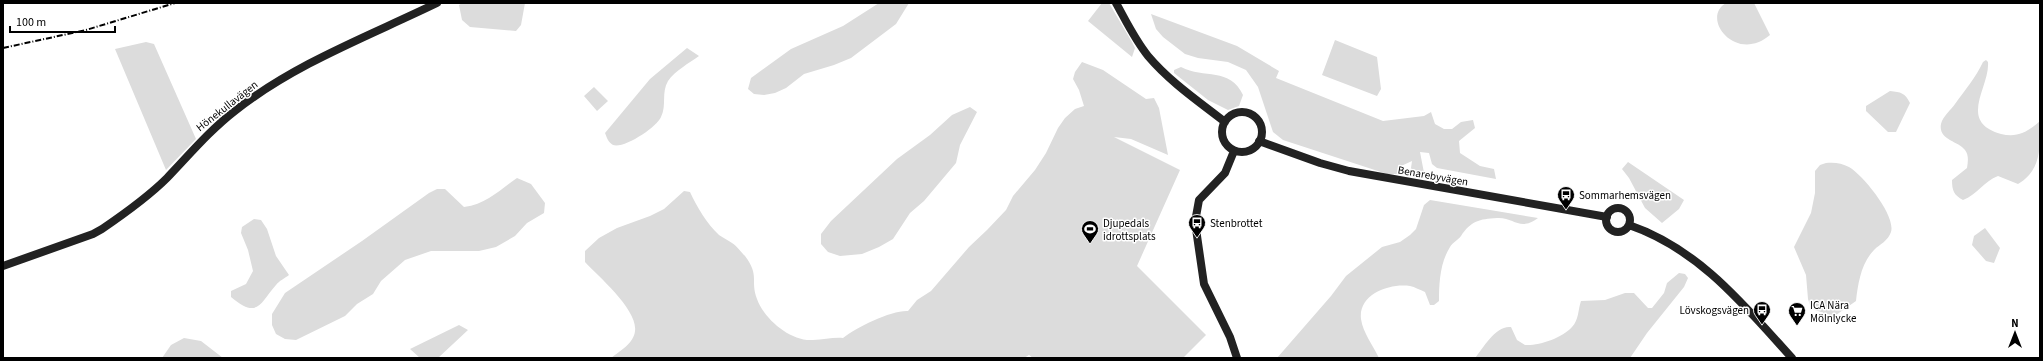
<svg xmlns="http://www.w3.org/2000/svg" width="2043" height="361" viewBox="0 0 2043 361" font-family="'Source Sans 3',sans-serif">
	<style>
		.green { fill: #dcdcdc }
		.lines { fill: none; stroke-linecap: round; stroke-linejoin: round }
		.secondary { stroke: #222; stroke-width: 8 }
		.rail { stroke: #000; stroke-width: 2; stroke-dasharray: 6 2 1 2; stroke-linecap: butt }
		.labels { text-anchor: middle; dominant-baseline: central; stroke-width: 3; stroke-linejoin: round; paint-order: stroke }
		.street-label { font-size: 11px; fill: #000; stroke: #fff }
		.poi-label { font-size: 11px; fill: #000; stroke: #fff; text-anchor: start }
	</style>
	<rect width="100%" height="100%" fill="#fff"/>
	<path class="green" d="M462,3H525L521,25L516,31L470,27L462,20L459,5Z
		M879,3H909L896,24L851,58L834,65L804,74L786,88L775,93L764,95L754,94L748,89L751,78L791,49L843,26Z
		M1102,3H1109L1132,42L1135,48L1132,57L1088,21Z
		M1726,3H1754L1770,35C1736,64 1700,18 1726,3Z
		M1151,14L1237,46L1279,71L1276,78L1383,121L1424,116L1431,112L1435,124L1444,129H1452L1461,122L1473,120L1475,128L1459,141L1460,153L1480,166L1494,169L1496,179L1437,168L1432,164L1429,153L1420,152L1425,178L1410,175L1412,161L1399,167L1397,174H1387L1283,140L1273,132L1258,87L1246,70L1228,62L1198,58L1185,54L1163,37L1156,29Z
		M1335,40L1377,57L1381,89L1377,96L1322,75Z
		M146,42L154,44L196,139L166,170L115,49Z
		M687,48L699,56C689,63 675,71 668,81C661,93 667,105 661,117C657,127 624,149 613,145C608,142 607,138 605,133L650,79Z
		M1986,60L1988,62C1990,88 1957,121 2001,134C2017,138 2028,132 2040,121C2040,146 2042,170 2018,184L1998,176C1984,181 1977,195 1963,200C1954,195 1952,191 1952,180L1967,168C1968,162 1969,155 1965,150C1958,141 1938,140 1941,124C1943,116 1951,110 1955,104C1965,90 1976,77 1983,62Z
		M1082,62L1103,70L1146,99L1154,98L1159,108L1168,155L1131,139L1114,137L1180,170L1137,266L1206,335L1183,358H1033L1029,355L1024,358H611C620,351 634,343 635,331C638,310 599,277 585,262V251L599,238L617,228L650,216L664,209L684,191L690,192C697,207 707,224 719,235C723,238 728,240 732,243C737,246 741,252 745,256C760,276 750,280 757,299C764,319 791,342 813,340C824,340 833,337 843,338C857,327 892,310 908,311L917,300L931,291L969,247L987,230L1006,210L1013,196L1035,170L1046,153L1058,128L1065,118L1075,109L1084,106L1079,90L1073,79L1075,72Z
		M1181,67C1204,79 1230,67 1243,95L1239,106L1228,110L1208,100L1174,73V70Z
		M594,87L608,101L597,111L584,96Z
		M1890,91C1901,92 1905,93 1910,103L1896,132H1888L1866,111V106Z
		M970,107L977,112L960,145L956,163L924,201L910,213L893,239L879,247L862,254L840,256L828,252L821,244V234L831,221L897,159L930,135L952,115Z
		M1628,162L1684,200L1679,209L1662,223L1645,208L1629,178L1622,169Z
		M1826,163C1834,162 1842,163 1849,167C1864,176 1896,216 1891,232C1888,241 1880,244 1874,250C1861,263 1858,284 1856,301L1836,315H1830L1815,310L1810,305L1808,299L1806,275L1794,247L1811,213L1815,193V171L1820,165Z
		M517,178L531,184L545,203L544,213L527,223L515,236L496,247L479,251H431L405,260L381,281L373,294L357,304L345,316L296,340L285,339L276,334L272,325V314L285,293L362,241L429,193L437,189H445L464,207C487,204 499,190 517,178Z
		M1430,200L1538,218C1519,232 1515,217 1497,218C1479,219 1471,221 1461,236C1458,240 1453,242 1450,247C1440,263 1439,283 1439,301L1434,305H1430L1425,292C1420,290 1415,287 1410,286C1390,283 1358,294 1361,319C1363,333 1373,345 1379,358H1277L1331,296L1346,276L1382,247L1400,242L1410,235L1416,229L1424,205Z
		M254,219L261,220L267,229L276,256L289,275C285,278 279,281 276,285C260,303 258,320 231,297V291L246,284L253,271L248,250L241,233L242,227Z
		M1985,228L2000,248L1994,263L1986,261L1972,245L1974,236Z
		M1679,273L1685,274L1688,278L1684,287L1647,333L1630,358H1475C1483,348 1496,325 1511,327L1517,340L1525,345C1539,346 1562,338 1572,327C1579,320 1578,309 1581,301L1605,300L1625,293H1634L1648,308H1652L1664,293L1667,283Z
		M459,325L468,330L438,358H420L410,349Z
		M184,338L201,341L223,358H162L171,345Z"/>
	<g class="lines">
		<path class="secondary" d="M1116,3C1126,21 1135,40 1148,56C1170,82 1198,101 1225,122
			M1222 132a20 20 0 1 1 40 0a20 20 0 1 1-40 0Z
			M1259,141L1320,163L1349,171L1607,217
			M1234,151L1225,173L1199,200L1195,222L1204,284L1230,337L1237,358
			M1606 220a12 12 0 1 1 24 0a12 12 0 1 1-24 0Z
			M1629,225C1699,249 1744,305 1792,358
			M3,266L93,234L102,229C124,214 148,197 167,178C190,154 210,130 236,110C296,63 369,36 437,3"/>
		<path class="rail" d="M3,48L86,30L175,3"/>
	</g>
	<defs>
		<symbol id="bus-pin" viewBox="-11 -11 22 30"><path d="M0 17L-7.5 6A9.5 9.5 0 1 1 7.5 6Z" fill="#000" stroke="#fff"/><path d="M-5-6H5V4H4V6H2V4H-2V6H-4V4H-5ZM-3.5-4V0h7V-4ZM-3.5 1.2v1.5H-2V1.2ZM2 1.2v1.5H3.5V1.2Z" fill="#fff"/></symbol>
		<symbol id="stadium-pin" viewBox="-11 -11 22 30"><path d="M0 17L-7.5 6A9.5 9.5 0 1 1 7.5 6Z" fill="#000" stroke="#fff"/><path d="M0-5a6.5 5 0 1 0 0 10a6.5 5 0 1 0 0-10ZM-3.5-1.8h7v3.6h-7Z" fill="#fff"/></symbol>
		<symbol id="supermarket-pin" viewBox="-11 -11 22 30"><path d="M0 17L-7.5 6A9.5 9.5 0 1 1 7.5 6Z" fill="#000" stroke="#fff"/><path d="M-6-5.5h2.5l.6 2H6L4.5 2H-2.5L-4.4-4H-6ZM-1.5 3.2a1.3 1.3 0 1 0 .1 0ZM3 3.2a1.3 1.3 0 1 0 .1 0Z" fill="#fff"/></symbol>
	</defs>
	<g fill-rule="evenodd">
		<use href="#bus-pin" x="1556" y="185" width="20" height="27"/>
		<use href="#bus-pin" x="1187" y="213" width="20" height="27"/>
		<use href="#stadium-pin" x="1080" y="219" width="20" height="27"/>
		<use href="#bus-pin" x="1752" y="300" width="20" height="27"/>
		<use href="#supermarket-pin" x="1787" y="301" width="20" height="27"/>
	</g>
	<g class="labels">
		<g class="street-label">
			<text transform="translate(227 106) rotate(-38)">Hönekullavägen</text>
			<text transform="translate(1433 176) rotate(10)">Benarebyvägen</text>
		</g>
		<g class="poi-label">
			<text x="1579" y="195">Sommarhemsvägen</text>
			<text x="1103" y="223">Djupedals<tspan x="1103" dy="13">idrottsplats</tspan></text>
			<text x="1210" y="223">Stenbrottet</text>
			<text x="1810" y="305">ICA Nära<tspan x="1810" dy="13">Mölnlycke</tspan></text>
			<text x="1749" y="310" text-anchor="end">Lövskogsvägen</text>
		</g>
	</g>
	<rect width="2043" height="361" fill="none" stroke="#000000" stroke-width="8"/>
	<g transform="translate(2015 333)" stroke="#ffffff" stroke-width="3" paint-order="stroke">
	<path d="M0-3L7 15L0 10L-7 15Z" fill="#000000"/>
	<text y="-6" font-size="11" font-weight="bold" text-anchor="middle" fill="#000000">N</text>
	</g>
	<path d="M10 26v6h105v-6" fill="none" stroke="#000000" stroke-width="2"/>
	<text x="16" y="26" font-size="12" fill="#000000" stroke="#ffffff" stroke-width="3" paint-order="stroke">100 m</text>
</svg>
